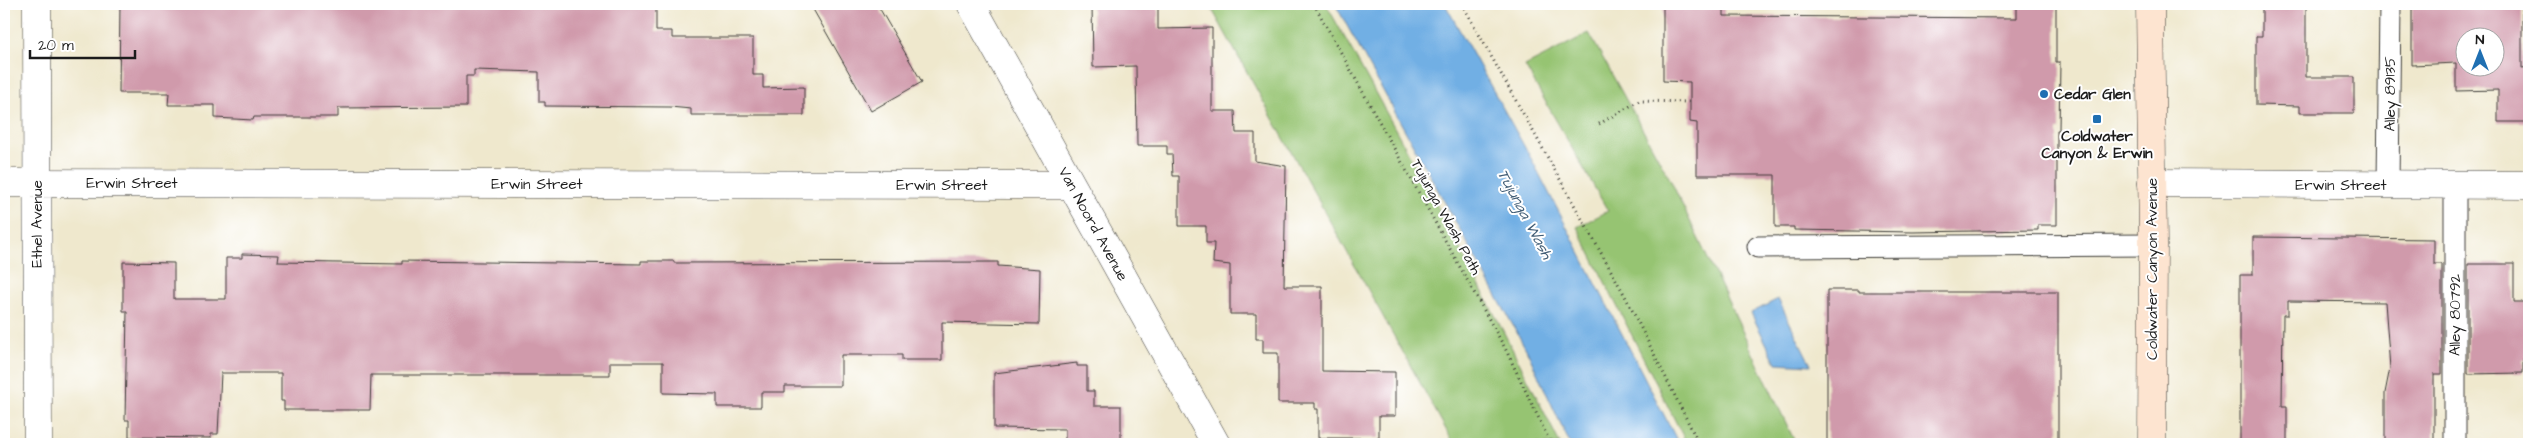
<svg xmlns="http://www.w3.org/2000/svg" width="2533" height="448" viewBox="0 0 2533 448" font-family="'Architects Daughter',sans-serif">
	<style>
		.green { fill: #96c472; stroke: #597047 }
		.water { fill: #71afe4; stroke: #466680 }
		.building { fill: #d09aab; fill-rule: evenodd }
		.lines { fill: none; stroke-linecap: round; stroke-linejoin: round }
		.lane-casing { stroke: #3c3b37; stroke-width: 23 }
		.street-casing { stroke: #3c3b37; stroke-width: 29 }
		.secondary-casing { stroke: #3c3b37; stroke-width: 29 }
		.path { stroke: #3c3b37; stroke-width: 3; stroke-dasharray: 1 4; stroke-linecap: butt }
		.lane { stroke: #fff; stroke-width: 21 }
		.street { stroke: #fff; stroke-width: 28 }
		.secondary { stroke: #fde4d0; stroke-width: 28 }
		.poi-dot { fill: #1f6fb2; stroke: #fff; stroke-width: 2 }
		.labels { text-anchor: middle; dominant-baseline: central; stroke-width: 4; stroke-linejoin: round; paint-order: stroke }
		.poi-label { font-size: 15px; font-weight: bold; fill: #1c1c1c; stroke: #fff; text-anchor: start }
		.street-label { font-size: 15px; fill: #1c1c1c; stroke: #fff }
		.water-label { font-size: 16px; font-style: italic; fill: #425e76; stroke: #fff }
	</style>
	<rect width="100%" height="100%" fill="#fff"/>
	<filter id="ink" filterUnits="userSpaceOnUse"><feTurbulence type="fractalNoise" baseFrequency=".02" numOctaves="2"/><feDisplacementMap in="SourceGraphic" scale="10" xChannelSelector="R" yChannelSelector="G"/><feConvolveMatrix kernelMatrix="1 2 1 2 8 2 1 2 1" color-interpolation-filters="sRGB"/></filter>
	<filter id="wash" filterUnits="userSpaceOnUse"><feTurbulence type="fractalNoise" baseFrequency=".0096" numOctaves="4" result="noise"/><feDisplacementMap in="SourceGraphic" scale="20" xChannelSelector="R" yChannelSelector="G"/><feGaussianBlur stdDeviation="1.12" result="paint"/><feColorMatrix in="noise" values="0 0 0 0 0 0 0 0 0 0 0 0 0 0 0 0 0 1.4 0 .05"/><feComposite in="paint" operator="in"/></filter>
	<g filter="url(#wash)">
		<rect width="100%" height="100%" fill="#efe8cd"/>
		<path class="green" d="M1209,4H1326C1407,149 1487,295 1560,444H1454Z
			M1589,33L1670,179L1796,444H1687L1577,227L1608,211L1525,66Z"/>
		<path class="water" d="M1335,4H1445L1533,162L1679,444H1570L1526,349Z
			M1778,299L1811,365L1776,363L1751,313Z"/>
		<g id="blocks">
			<path class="building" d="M120,4H656V31H672V38H753V75H763V88L804,87V115H691V109L670,107L545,106V102H539V72L474,70V76H466V107L338,108V117H254L253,120L215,118V105H168L169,93H119Z
				M810,4H877L922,82L871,111Z
				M1092,4H1158V29L1212,28V111H1235L1236,133H1255V161L1286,166L1284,286H1322V371L1395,372V416H1379V438H1318V409H1315V403H1278V353H1263V339H1256V314H1230V265L1213,263L1214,243H1206V226H1179V176H1173L1172,154H1167V146H1137L1136,66L1093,67Z
				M1663,4H1724V16L2017,18V4H2056V62H2060L2059,130H2057V225H2038V230L1913,232L1794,230V227H1775V175H1697V123L1690,122V82L1663,81Z
				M2262,4H2306V77H2354V113H2300V106L2256,105V36H2262Z
				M2412,4H2522V68L2529,67V122H2498V90L2456,91V63L2412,65ZM2466,38H2496V68H2466Z
				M2253,237L2434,239V264H2442V374H2434V444H2385V393L2390,368L2385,302L2288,301V315H2283L2282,406H2287V444H2240V275H2253Z
				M242,254L279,255L278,262L402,264V261L641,264V261H674V263L998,262V266L1040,269L1039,324L942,322V360H902V355H841V386H785V392H761V407H717V394L663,393V362H610V375H371L370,410H284V401H281V373H221L218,434H211V438L129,437V420H125L127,311H123V262L174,263V299H226V258H242Z
				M2468,264H2514V302H2529V359H2523V373L2468,374Z
				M1827,290H1859V292H2058V442L1827,444Z
				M1077,363V366H1087V391H1094V406H1121V443L1065,441V429L994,428V373Z"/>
		</g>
	</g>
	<g filter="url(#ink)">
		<use href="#blocks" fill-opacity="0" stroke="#3c3b37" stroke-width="1"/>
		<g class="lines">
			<defs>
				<path id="lane" d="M2388,185L2390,4
					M2455,185V444
					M1758,247L2153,245"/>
				<path id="street" d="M37,4L38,444
					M971,4L1216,444
					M4,183L1070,185
					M2152,183L2529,185"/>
				<path id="secondary" d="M2150,4L2153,245L2152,444"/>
			</defs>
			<use href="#lane" class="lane-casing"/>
			<use href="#street" class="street-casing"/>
			<use href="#secondary" class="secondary-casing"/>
			<path class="path" d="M1314,4L1506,350L1551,444
				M1462,4L1624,294L1699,444
				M1599,124L1639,101L1690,102"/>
			<use href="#lane" class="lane"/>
			<use href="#street" class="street"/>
			<use href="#secondary" class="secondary"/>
		</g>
	</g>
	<g class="poi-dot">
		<circle cx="2044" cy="94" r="5"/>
		<rect x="2092" y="114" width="10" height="10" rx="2.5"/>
	</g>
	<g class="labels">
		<g class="poi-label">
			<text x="2054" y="94">Cedar Glen</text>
			<text x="2097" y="136" text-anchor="middle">Coldwater<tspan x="2097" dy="17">Canyon &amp; Erwin</tspan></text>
		</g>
		<g class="street-label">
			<text transform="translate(2390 94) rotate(-90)">Alley 89135</text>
			<text x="132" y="183">Erwin Street</text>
			<text x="537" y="184">Erwin Street</text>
			<text x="942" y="185">Erwin Street</text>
			<text x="2341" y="185">Erwin Street</text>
			<text transform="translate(1446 217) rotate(61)">Tujunga Wash Path</text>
			<text transform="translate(37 224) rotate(-90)">Ethel Avenue</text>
			<text transform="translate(1093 224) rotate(61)">Van Noord Avenue</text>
			<text transform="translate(2152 269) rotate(-90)">Coldwater Canyon Avenue</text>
			<text transform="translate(2455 315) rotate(-90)">Alley 80792</text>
		</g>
		<g class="water-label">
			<text transform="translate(1525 214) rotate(62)">Tujunga Wash</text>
		</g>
	</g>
	<rect width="2533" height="448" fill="none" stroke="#fff" stroke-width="20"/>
	<g transform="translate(2480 52)"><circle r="24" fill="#ffffff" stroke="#a4a4a4"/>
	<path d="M0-4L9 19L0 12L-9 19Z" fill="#1f6fb2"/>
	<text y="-8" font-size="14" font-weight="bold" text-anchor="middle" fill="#1c1c1c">N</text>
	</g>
	<path d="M30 50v8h105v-8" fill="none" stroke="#1c1c1c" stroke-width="2.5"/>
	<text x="38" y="50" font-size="15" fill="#1c1c1c" stroke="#ffffff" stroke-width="4" paint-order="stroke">20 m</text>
</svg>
